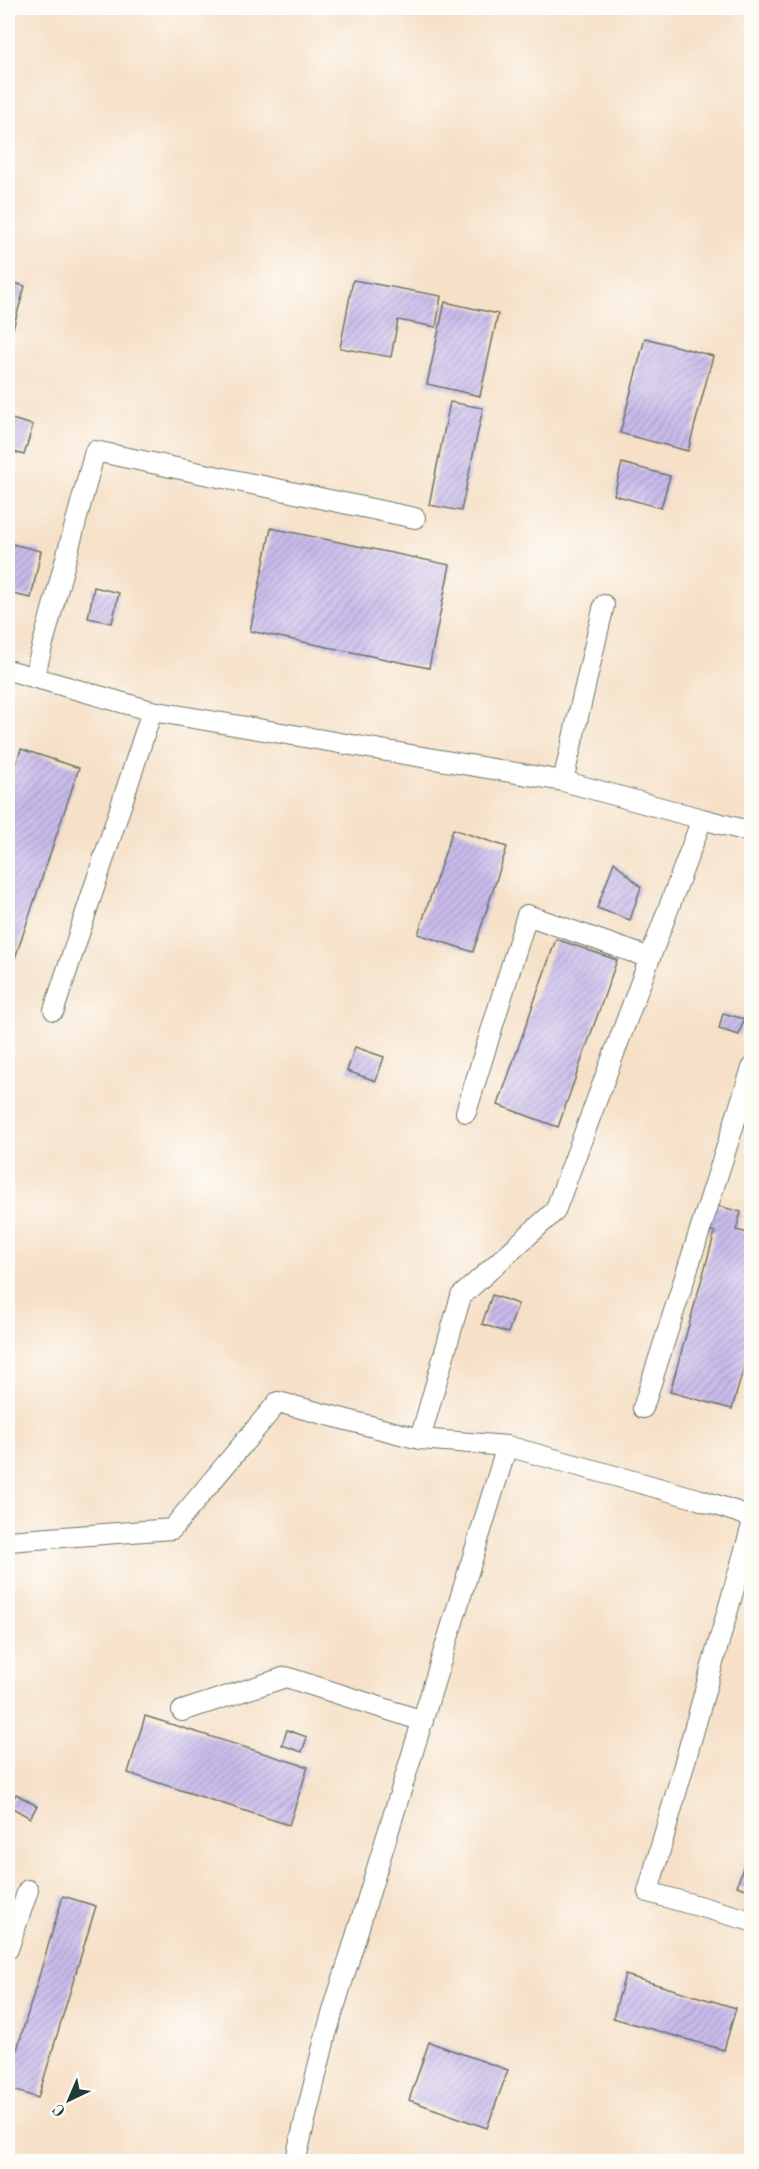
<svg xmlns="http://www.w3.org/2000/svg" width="759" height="2169" viewBox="0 0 759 2169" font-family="'Old Standard TT',serif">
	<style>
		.building { fill: url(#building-hatch) }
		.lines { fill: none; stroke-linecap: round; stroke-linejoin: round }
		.service-casing { stroke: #6a7667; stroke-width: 22 }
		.service { stroke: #fff; stroke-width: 20 }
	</style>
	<defs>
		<pattern id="building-hatch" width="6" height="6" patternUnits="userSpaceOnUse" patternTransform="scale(1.5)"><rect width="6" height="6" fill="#c9bbec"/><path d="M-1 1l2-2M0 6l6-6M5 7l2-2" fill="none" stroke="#a399c0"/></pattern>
	</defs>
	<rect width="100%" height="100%" fill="#fdfcf7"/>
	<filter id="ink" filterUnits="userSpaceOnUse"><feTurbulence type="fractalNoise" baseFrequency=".0167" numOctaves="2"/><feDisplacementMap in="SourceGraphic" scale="12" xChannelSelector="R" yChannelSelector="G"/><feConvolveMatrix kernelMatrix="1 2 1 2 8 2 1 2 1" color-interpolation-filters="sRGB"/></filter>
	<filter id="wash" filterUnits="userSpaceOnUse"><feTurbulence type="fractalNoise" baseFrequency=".008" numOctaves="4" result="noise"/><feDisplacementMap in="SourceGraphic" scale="24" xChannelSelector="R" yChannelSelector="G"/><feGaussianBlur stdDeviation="1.35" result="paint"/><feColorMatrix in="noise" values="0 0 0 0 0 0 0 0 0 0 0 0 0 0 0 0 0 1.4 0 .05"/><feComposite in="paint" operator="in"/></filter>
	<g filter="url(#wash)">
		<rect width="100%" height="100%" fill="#f6e0c7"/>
		<g id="blocks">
			<path class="building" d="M353,280L441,296L436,327L398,320L391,357L340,348Z
				M8,281L25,286L8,346Z
				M445,302L498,314L480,396L427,384Z
				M645,338L713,356L688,451L620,433Z
				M450,402L483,408L461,511L429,505Z
				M8,418L33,425L24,455L8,450Z
				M622,463L670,476L661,508L614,495Z
				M271,528L450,565L429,668L250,631Z
				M8,543L41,551L31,598L8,593Z
				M94,587L119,593L112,623L88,618Z
				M21,749L79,768L8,979V790Z
				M453,829L507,847L473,952L418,934Z
				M614,862L641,887L630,920L597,908Z
				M556,939L617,960L558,1127L498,1105Z
				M723,1013L744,1019L739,1035L719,1029Z
				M355,1047L384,1057L376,1081L347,1071Z
				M707,1203L741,1212L736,1230L752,1234V1339L732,1409L670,1392L715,1232L700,1228Z
				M492,1295L518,1304L508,1333L482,1324Z
				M145,1716L308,1767L289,1825L128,1773Z
				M287,1730L307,1737L302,1752L282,1745Z
				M16,1794L37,1806L30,1818L9,1806Z
				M751,1842H752V1891L737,1886Z
				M63,1896L96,1906L38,2098L8,2088V2080Z
				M625,1975L736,2008L724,2050L613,2018Z
				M429,2042L508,2070L487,2128L409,2100Z"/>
		</g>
	</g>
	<g filter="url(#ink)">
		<use href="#blocks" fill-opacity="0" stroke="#6a7667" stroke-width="1.5"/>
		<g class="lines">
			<defs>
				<path id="service" d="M8,670L152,711L563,781L702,819L555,1211L461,1296L420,1439
					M34,677L95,451L415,518
					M563,781L604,605
					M702,819L752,832
					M54,1010L152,711
					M466,1112L527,915L650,958
					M643,1408L752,1068
					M752,1525L648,1892L752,1921
					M8,1541L172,1529L278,1402L420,1439L507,1446L698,1499L752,1517
					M182,1711L286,1677L423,1721
					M8,1949L28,1890
					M295,2162L326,2034L507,1446"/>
			</defs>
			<use href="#service" class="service-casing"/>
			<use href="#service" class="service"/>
		</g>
	</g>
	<rect width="759" height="2169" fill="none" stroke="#fdfcf7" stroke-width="30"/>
	<g transform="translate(69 2100) rotate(224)" stroke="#fdfcf7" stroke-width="4.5" paint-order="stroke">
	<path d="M0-4.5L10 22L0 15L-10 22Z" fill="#1f3d34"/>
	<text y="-9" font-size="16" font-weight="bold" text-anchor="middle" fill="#1f3d34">С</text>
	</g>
</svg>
